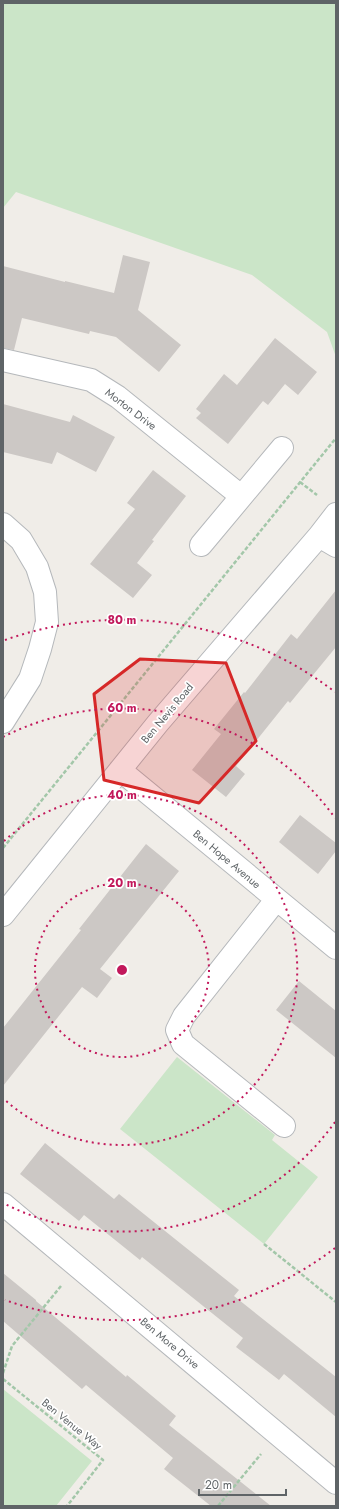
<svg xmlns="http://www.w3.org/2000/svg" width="339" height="1509" viewBox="0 0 339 1509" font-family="Jost,sans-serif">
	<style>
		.green { fill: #cbe5c8 }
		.building { fill: #ccc8c5 }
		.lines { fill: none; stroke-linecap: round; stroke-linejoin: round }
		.minor-casing { stroke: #b5b8bb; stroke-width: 24 }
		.path { stroke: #a3c7a9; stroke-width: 2.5; stroke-dasharray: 4 2; stroke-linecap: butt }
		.minor { stroke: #fff; stroke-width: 22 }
		.marked { fill: #d62828; fill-opacity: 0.2; stroke: #d62828; stroke-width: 3; stroke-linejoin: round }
		.ring { fill: none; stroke: #c2185b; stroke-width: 2; stroke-dasharray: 2 4 }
		.labels { text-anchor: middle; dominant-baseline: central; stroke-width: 3.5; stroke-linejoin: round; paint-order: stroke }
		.street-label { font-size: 11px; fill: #5f6467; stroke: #fff }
		.centre { fill: #c2185b; stroke: #fff; stroke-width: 2 }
		.ring-label { font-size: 12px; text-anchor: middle; font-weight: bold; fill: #c2185b; stroke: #fff; stroke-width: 3.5; stroke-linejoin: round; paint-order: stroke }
	</style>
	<rect width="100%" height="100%" fill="#f0ede8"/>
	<path class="green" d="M3,3H336V357L327,332L252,275L16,192L3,208Z
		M177,1057L275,1135L272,1140L318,1177L264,1244L120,1129Z
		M3,1389L92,1461L56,1506H3Z"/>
	<path class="building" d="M123,255L150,262L138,310L181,345L159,372L116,337L90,331L89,334L22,318L14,350L3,348V266L65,282V281L114,293Z
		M275,338L317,372L298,395L285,384L268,405L263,401L228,444L196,418L201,413L196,409L224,374L237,385Z
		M3,404L70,422L73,415L115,437L96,472L57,452L52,464L3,452Z
		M153,470L186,496L152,540L154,541L137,563L152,575L133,598L90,564L135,509L127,503Z
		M336,590V647L290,703L288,701L236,766L245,774L226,797L192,770L221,734L214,729L244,692L245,693L291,634L297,639Z
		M300,815L336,843V851L318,874L279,842Z
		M146,844L179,871L100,969L112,978L97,998L82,987L3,1086V1028L81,930L79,929Z
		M299,981L336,1011V1058L276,1010Z
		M45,1143L114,1199L119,1194L180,1243L239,1290L234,1296L336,1377V1417L284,1374L279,1380L236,1347L243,1338L142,1257L140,1260L84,1215L79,1221L20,1174Z
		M3,1273L36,1300V1301L126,1377L127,1375L176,1416L169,1425L271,1506H211L164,1469L173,1458L86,1385L82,1389L3,1321Z"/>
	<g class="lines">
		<defs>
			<path id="minor" d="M3,360L91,380L118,397L241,496
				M3,524L21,540L37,567L45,592L47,622L40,649L30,679L3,722
				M319,536L336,546
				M201,545L282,448
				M120,770L336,948
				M276,900L184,1016L177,1030L183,1044L284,1126
				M3,915L158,723L319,536L336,514
				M3,1204L336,1483"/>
		</defs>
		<use href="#minor" class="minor-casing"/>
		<path class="path" d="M300,482L317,495
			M3,848L336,438
			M264,1244L336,1302
			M3,1373L12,1346L61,1286
			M3,1379L103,1460L67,1506
			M218,1506L261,1454"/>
		<use href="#minor" class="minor"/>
	</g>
	<path class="marked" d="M140,659L226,663L256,741L199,803L104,780L94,694Z"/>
	<g class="ring">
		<circle cx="122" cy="970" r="87"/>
		<path d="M4 841A175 175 0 1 1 4 1099"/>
		<path d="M335 1122A262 262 0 0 1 3 1203M3 737A262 262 0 0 1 335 818"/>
		<path d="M335 1248A350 350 0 0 1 5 1300M5 640A350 350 0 0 1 335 692"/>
	</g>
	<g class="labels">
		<g class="street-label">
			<text transform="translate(131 409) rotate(37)">Morton Drive</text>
			<text transform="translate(167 713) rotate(-50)">Ben Nevis Road</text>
			<text transform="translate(227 859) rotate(40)">Ben Hope Avenue</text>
			<text transform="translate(170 1343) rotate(40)">Ben More Drive</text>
			<text transform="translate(72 1424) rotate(39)">Ben Venue Way</text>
		</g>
	</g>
	<circle cx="122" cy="970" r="6" class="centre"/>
	<g class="ring-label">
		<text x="122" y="624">80 m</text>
		<text x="122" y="712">60 m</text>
		<text x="122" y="799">40 m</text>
		<text x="122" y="887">20 m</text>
	</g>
	<rect width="339" height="1509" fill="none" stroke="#5f6467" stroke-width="8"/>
	<path d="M199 1489v6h87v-6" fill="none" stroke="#5f6467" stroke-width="2"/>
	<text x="205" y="1489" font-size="12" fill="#5f6467" stroke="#ffffff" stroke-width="3" paint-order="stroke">20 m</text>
</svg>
